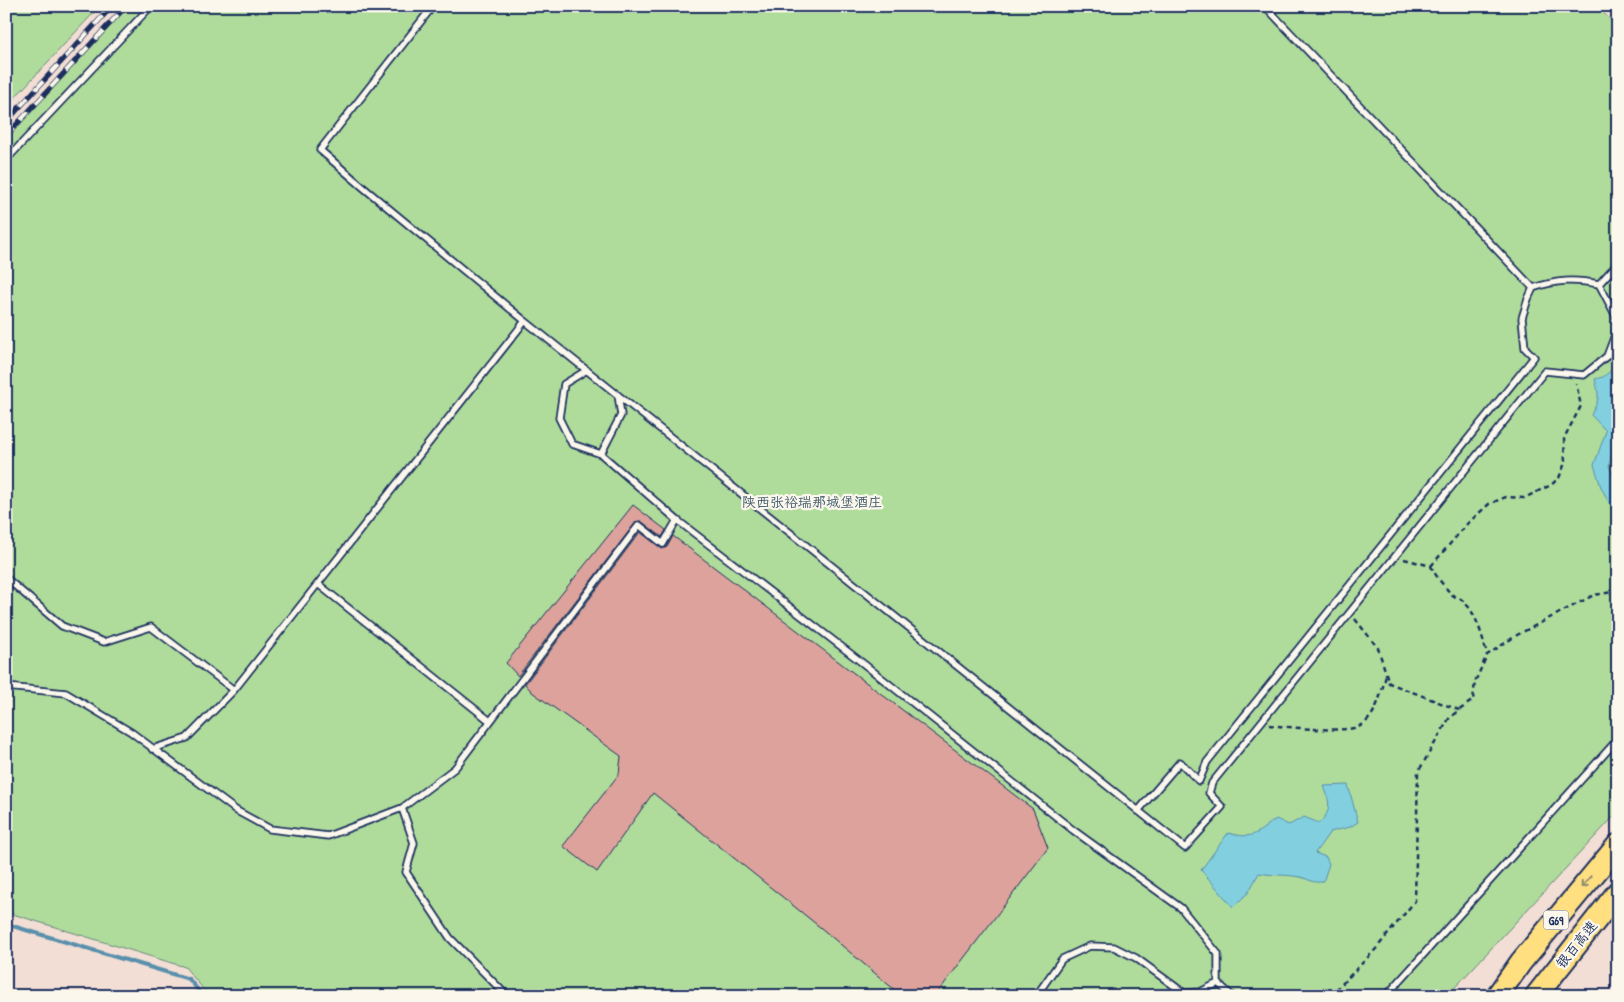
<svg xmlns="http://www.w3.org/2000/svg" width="1624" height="1002" viewBox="0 0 1624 1002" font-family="'Patrick Hand','LXGW WenKai TC',sans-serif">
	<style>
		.green { fill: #afdc9b; stroke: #65867c }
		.water { fill: #82cfe0; stroke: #598fac }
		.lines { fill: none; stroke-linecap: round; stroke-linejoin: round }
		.stream { stroke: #598fac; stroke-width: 4 }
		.building { fill: #dca29b; stroke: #1b2f5e }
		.lane-casing { stroke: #1b2f5e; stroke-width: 9 }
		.highway-casing { stroke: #1b2f5e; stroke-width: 25 }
		.path { stroke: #1b2f5e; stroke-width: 2.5; stroke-dasharray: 5 4; stroke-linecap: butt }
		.lane { stroke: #fbf7ec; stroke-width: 5.5 }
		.highway { stroke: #ffdf80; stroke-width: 21 }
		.rail-casing { stroke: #1b2f5e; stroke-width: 5.5 }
		.rail { stroke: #fbf7ec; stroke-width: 4; stroke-dasharray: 11; stroke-linecap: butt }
		.oneway { stroke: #8d876f }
		.labels { text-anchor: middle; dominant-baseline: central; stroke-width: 4.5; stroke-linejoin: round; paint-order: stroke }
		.shield { fill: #fbf7ec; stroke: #5e6b89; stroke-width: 1 }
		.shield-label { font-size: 12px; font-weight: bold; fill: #1b2f5e }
		.park-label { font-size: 14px; fill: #405a6d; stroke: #fbf7ec }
		.street-label { font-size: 14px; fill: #1b2f5e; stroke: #fbf7ec }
	</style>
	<rect width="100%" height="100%" fill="#f2ded4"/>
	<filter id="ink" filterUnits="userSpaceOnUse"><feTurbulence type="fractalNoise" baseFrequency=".02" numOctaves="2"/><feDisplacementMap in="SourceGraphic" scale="10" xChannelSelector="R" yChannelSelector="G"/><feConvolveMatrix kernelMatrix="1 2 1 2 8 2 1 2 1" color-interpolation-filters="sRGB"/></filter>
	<g filter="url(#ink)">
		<path class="green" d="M16,6H100L6,107V17Z
			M126,6H1597L1618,28V812L1447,996H209L185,967L6,912V134Z"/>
		<path class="water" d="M1618,365V428L1609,466L1618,485V510L1609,503L1601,487L1594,465L1606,431L1591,415C1599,399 1600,398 1595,379L1603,377Z
			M1348,785L1358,822L1350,827L1330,832L1315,853L1326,857L1329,864L1323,882C1310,883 1310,879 1300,877C1286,874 1272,876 1259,873L1248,893L1233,907L1201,870L1228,833C1255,840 1256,833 1276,819L1289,825L1304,817L1319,823C1332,811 1330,803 1324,786Z"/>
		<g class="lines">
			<path class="stream" d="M6,924L189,979L203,996"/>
		</g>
		<path class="building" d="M633,505L666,530L662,537L641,521L636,522L518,676L506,663Z
			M640,532L662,549L667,547L673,536L1033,809L1048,848L935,996H902L821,928L653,793L597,872L563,846L619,774L621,756L532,692L525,684Z"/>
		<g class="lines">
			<defs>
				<path id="lane" d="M6,160L151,6
					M1599,284L1618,263
					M1533,288C1557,280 1574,279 1599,284L1618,320
					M525,321L1185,848L1222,807L1209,793L1212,783L1545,371L1584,375L1607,356L1618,327
					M587,370L564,384L559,418L572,444L601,454L677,520
					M601,454L621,415L618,395
					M6,578L62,626L104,642L151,627L234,690L187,738L152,749
					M318,584L490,721
					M6,687L66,693L131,732L237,811L270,829L328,836L402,808L455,768L639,525L663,544L677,520L860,661L1073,830L1181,908L1218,954V983L1232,996
					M234,690L525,321L364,188L320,150L433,6
					M402,808L414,843L406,872L450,938L507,996
					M1138,811L1180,762L1199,781L1207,762L1534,357L1525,348L1522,318L1528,299L1533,288L1265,6
					M1036,996L1062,959L1090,946L1114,947L1136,958L1184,993L1200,992L1218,983
					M1386,996L1618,739"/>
				<path id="highway" d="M1497,996L1521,962L1618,845
					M1536,996L1618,892"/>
			</defs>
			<use href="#lane" class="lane-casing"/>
			<use href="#highway" class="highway-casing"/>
			<path class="path" d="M1404,559L1431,566C1434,574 1448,592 1455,597C1457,598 1460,598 1462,600C1476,611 1483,638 1487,655
				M1431,566L1467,524L1489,504L1506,497L1524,498L1551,485L1559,478L1565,463L1564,438L1581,406L1576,383
				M1355,619L1378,648L1389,683L1459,710
				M1269,725C1286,727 1351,734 1362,725C1377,715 1381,692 1386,676
				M1329,996L1339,987L1375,950L1415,901L1418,772L1450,717L1473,700L1475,682L1487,655L1517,635L1594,595L1618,591"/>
			<use href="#lane" class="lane"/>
			<use href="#highway" class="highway"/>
			<defs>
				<path id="rail" d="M6,122L112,6
					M6,136L126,6"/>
			</defs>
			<use href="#rail" class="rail-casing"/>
			<use href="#rail" class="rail"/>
		</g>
		<defs><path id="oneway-shaft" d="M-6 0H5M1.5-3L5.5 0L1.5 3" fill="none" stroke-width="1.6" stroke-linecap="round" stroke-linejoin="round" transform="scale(1.25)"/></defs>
		<use class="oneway" href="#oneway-shaft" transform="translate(1586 882) rotate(129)"/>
	</g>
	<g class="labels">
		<rect class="shield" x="1543.5" y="910.5" width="25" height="19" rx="4"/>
		<g class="shield-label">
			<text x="1556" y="920">G69</text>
		</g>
		<g class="park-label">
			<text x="812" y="501">陕西张裕瑞那城堡酒庄</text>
		</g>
		<g class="street-label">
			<text transform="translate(1576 944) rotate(-51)">银百高速</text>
		</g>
	</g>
	<rect width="1624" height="1002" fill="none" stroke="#fbf7ec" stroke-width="25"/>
	<rect x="12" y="12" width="1599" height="977" fill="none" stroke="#1b2f5e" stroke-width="2" filter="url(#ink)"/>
</svg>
